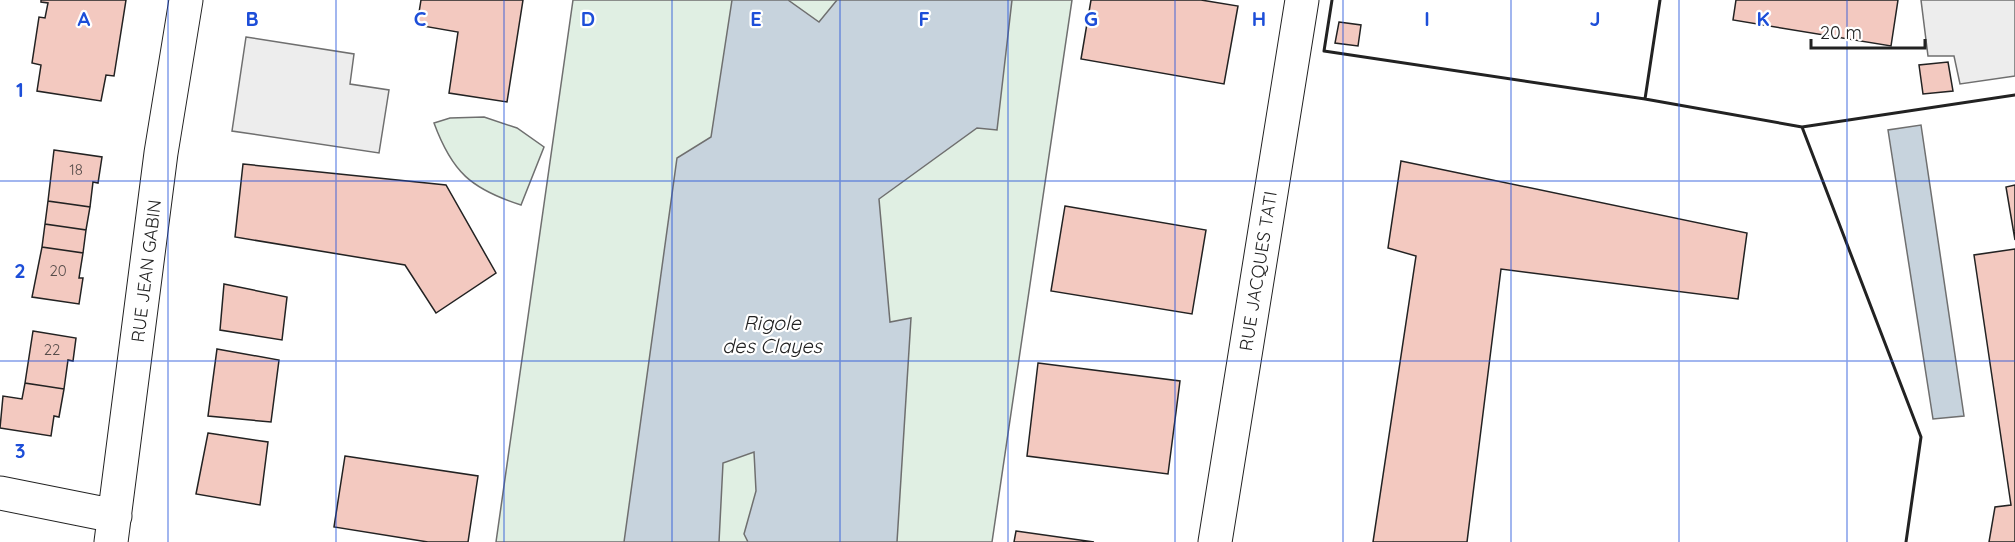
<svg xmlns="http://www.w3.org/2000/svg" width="2015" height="542" viewBox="0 0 2015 542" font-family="Quicksand,sans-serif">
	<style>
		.green { fill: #e0efe3; stroke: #6f6f6f; stroke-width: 1.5 }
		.parking { fill: #ededed; stroke: #6f6f6f; stroke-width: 1.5 }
		.water { fill: #c7d3dd; stroke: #6f6f6f; stroke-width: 1.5 }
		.building { fill: #f3c9c0; stroke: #222; stroke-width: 1.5 }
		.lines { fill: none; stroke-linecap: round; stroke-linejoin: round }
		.minor-casing { stroke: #222; stroke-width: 35 }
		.minor { stroke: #fff; stroke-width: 33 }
		.wall { stroke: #222; stroke-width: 3 }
		.grid { fill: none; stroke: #1d4ed8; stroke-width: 1.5; stroke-opacity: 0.55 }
		.labels { text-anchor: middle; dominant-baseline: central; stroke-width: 4.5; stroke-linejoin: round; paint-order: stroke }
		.number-label { font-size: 15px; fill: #564c4a }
		.street-label { font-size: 18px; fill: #222; stroke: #fff }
		.water-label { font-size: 20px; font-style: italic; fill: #222; stroke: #fff }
		.grid-label { font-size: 20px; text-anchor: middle; font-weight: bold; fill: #1d4ed8; stroke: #fff; stroke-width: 4.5; stroke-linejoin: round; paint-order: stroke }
	</style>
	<rect width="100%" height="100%" fill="#fff"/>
	<path class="green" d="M573,0H1072L992,542H496Z
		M484,117L517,128L544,147L521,205C471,189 452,172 434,123L450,118Z"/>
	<path class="parking" d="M1921,0H2015V76L1960,84L1954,56H1928Z
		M246,37L354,54L350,84L389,90L379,153L232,131Z"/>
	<path class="water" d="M732,0H788L819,22L837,0H1012L997,130L977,128L879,199L890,322L911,318L897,542H748L744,534L756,491L754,452L723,463L719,542H624L677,158L711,137Z
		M1921,125L1964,416L1933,419L1888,130Z"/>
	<path class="building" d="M41,0H126L114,76L106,75L101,101L37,91L41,65L32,63L39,17L45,18L48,3L41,2Z
		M421,0H523L507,102L449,93L458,32L417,25Z
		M1091,0H1201L1238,6L1224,84L1081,59Z
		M1736,0H1898L1891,46L1733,20Z
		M1339,22L1361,25L1358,46L1335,43Z
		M1948,62L1953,91L1923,94L1919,65Z
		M54,150L102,157L98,183L93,182L90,207L48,201Z
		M1401,161L1747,233L1738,299L1501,269L1467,542H1373L1416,256L1388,248Z
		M243,164L446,185L496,273L436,313L405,265L235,237Z
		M2015,185V240L2006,187Z
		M48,201L90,207L86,230L45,224Z
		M1065,206L1206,230L1192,314L1051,291Z
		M45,224L86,230L83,253L42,247Z
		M42,247L83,253L79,278H83L79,304L32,297Z
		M2015,249V542H1989L1995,507L2011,505L1974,255Z
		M224,284L287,297L282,340L220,330Z
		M33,331L76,338L73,361L68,360L64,389L25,383Z
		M217,349L279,360L271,422L208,416Z
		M1038,363L1180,381L1168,474L1027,456Z
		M25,383L64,389L59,417L54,416L51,436L0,428L3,396L22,399Z
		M208,433L268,442L260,505L196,494Z
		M345,456L478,476L468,542H428L334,527Z
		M1016,531L1094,542H1014Z"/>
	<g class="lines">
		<defs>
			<path id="minor" d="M0,493L115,516
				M111,542L161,153L186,0
				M1215,542L1302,0"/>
		</defs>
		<use href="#minor" class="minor-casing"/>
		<use href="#minor" class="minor"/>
		<path class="wall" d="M1332,0L1324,51L1645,99
			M1660,0L1645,99L1802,127L2015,95
			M1802,127L1921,437L1906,542"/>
	</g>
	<path class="grid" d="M168,0V542M336,0V542M504,0V542M672,0V542M840,0V542M1008,0V542M1175,0V542M1343,0V542M1511,0V542M1679,0V542M1847,0V542M0,181H2015M0,361H2015"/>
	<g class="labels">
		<g class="number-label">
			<text x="76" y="169">18</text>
			<text x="58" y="270">20</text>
			<text x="52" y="349">22</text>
		</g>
		<g class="street-label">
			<text transform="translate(146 271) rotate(-83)">RUE JEAN GABIN</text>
			<text transform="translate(1258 271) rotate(-81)">RUE JACQUES TATI</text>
		</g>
		<g class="water-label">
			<text x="772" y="322">Rigole<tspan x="772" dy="23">des Clayes</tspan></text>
		</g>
	</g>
	<g class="grid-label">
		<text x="84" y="26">A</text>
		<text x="252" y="26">B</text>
		<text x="420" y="26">C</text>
		<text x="588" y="26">D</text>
		<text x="756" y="26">E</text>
		<text x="924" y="26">F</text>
		<text x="1091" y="26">G</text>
		<text x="1259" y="26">H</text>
		<text x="1427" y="26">I</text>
		<text x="1595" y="26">J</text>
		<text x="1763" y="26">K</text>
		<text x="20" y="97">1</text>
		<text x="20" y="278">2</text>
		<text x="20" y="458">3</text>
	</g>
	<path d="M1811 39v9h114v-9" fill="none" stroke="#222222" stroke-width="3"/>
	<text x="1820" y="39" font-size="18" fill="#222222" stroke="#ffffff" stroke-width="4.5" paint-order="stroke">20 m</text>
</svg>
